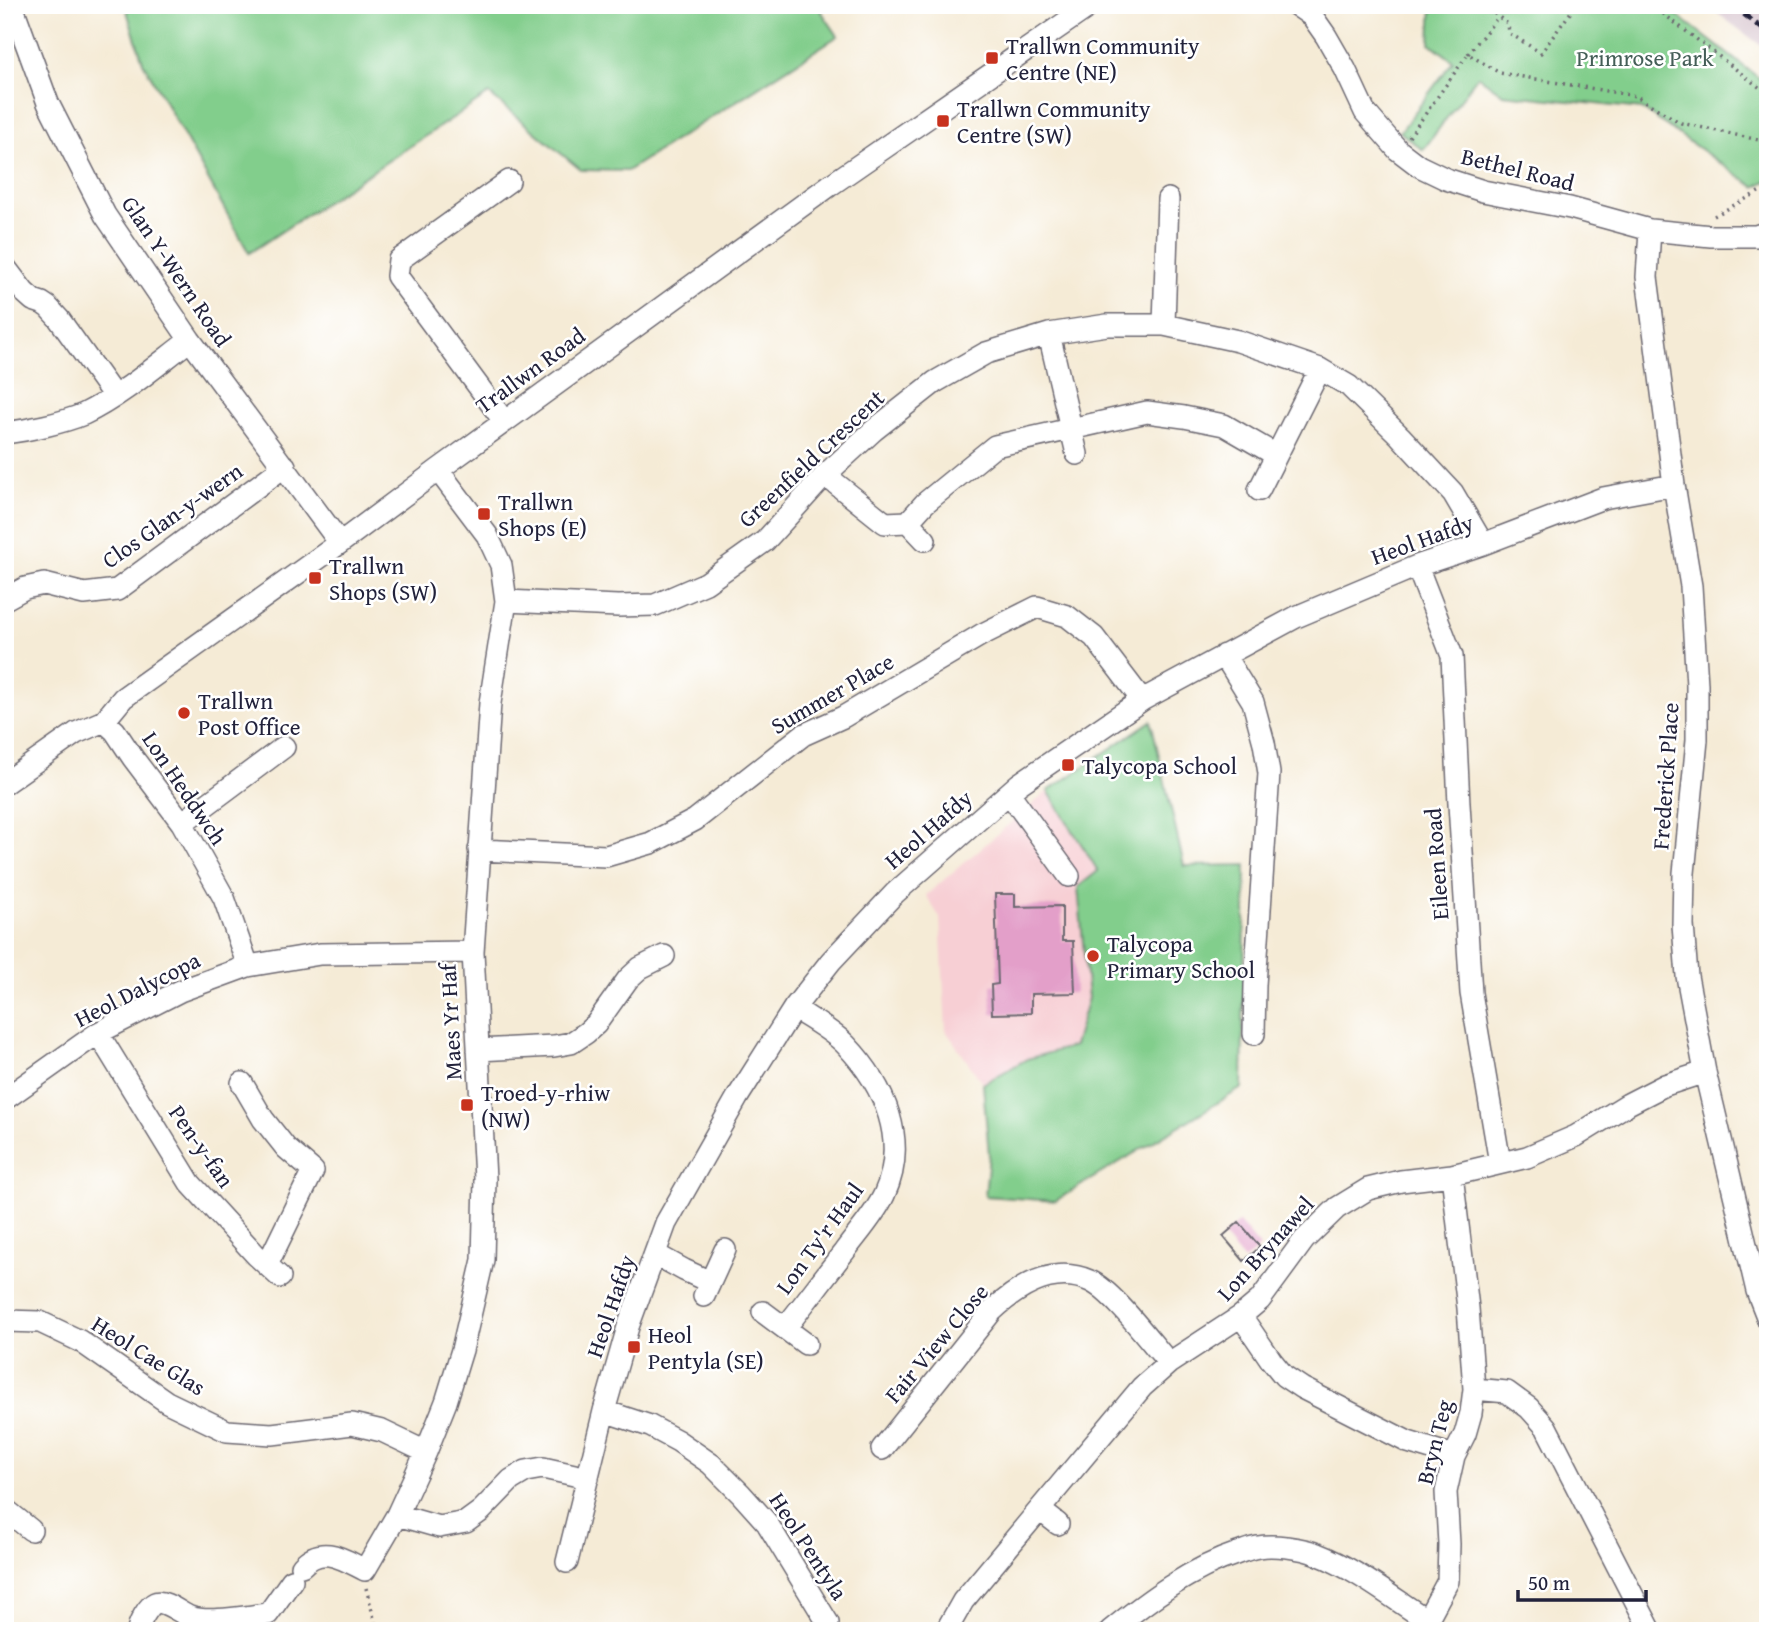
<svg xmlns="http://www.w3.org/2000/svg" width="1773" height="1636" viewBox="0 0 1773 1636" font-family="'Gentium Book Plus',serif">
	<style>
		.built { fill: #f7cfd4 }
		.industrial { fill: #d2bdc8 }
		.green { fill: #82ce8c; stroke: #527864; stroke-width: 2 }
		.building { fill: #e39fc9 }
		.lines { fill: none; stroke-linecap: round; stroke-linejoin: round }
		.minor-casing { stroke: #6c6871; stroke-width: 24 }
		.path { stroke: #6c6871; stroke-width: 3.5; stroke-dasharray: 2 5; stroke-linecap: butt }
		.minor { stroke: #fff; stroke-width: 21 }
		.rail { stroke: #22223b; stroke-width: 5; stroke-dasharray: 10 5; stroke-linecap: butt }
		.poi-dot { fill: #c8321e; stroke: #fff; stroke-width: 2.5 }
		.labels { text-anchor: middle; dominant-baseline: central; stroke-width: 5; stroke-linejoin: round; paint-order: stroke }
		.poi-label { font-size: 23px; fill: #22223b; stroke: #fff; text-anchor: start }
		.park-label { font-size: 23px; fill: #445e57; stroke: #fff }
		.street-label { font-size: 23px; fill: #22223b; stroke: #fff }
	</style>
	<rect width="100%" height="100%" fill="#fff"/>
	<filter id="ink" filterUnits="userSpaceOnUse"><feTurbulence type="fractalNoise" baseFrequency=".0143" numOctaves="2"/><feDisplacementMap in="SourceGraphic" scale="14" xChannelSelector="R" yChannelSelector="G"/><feConvolveMatrix kernelMatrix="1 2 1 2 8 2 1 2 1" color-interpolation-filters="sRGB"/></filter>
	<filter id="wash" filterUnits="userSpaceOnUse"><feTurbulence type="fractalNoise" baseFrequency=".00686" numOctaves="4" result="noise"/><feDisplacementMap in="SourceGraphic" scale="28" xChannelSelector="R" yChannelSelector="G"/><feGaussianBlur stdDeviation="1.57" result="paint"/><feColorMatrix in="noise" values="0 0 0 0 0 0 0 0 0 0 0 0 0 0 0 0 0 1.4 0 .05"/><feComposite in="paint" operator="in"/></filter>
	<g filter="url(#wash)">
		<rect width="100%" height="100%" fill="#f5ebd6"/>
		<path class="built" d="M1151,721L1184,866L1246,865L1242,1088L1055,1201L985,1196L989,1155L983,1084L946,1031L940,918L926,895L1048,791Z"/>
		<path class="industrial" d="M1706,5H1768V50L1763,47Z"/>
		<path class="green" d="M125,5H817L838,36L627,171L581,170L489,94L249,253L143,62Z
			M1432,5H1664L1768,85V180L1755,187L1642,109L1503,94L1478,76L1423,150L1400,132L1453,61L1430,43Z
			M1151,721L1184,866L1246,865L1242,1088L1055,1201L985,1196L989,1155L983,1084L1027,1059L1074,1046L1088,998L1078,887L1098,871L1048,791Z"/>
		<g id="blocks">
			<path class="building" d="M995,894H1015V907L1062,906V941H1073L1075,993L1031,994V1013L992,1014L991,985L998,984Z
				M1239,1222L1260,1247L1244,1261L1223,1236Z"/>
		</g>
	</g>
	<g filter="url(#ink)">
		<use href="#blocks" fill-opacity="0" stroke="#6c6871" stroke-width="2"/>
		<g class="lines">
			<defs>
				<path id="minor" d="M12,5L48,103L105,215L190,340L340,543
					M1296,5L1312,16L1326,36L1345,69L1365,112L1398,150L1419,166L1446,179L1483,191L1570,208L1650,230L1711,236H1756L1768,232
					M1650,230L1647,277L1674,485L1691,586L1697,685V740L1684,873L1683,925L1687,976L1705,1072L1757,1291L1768,1319
					M5,267L24,292L33,300L42,303L48,307L59,319L114,396
					M1164,325L1168,199
					M1049,334L1077,454
					M504,421L397,276L399,260L509,181
					M5,433C29,430 62,423 84,414C120,397 158,364 190,340
					M825,475L885,523L908,522L925,540
					M1259,490L1320,369
					M908,522L925,503L995,446L1147,412L1184,417L1224,425L1276,455
					M1417,566L1452,656L1459,804L1471,993L1500,1163
					M5,599L25,588L44,584L84,594L117,590L285,466
					M506,601L618,606L655,605L706,583L765,541L825,475L874,430L935,382L986,353L1049,334L1107,325H1164L1238,341L1320,369L1349,386L1400,436L1453,493L1483,544
					M1224,655L1253,702L1264,743L1269,773L1255,985L1254,1034
					M104,721L115,731L133,758L182,823L224,898L248,966
					M5,783L76,733L104,721L123,698L340,543L438,470L829,186L1091,5
					M1009,793L1069,876
					M182,823L284,747
					M479,850L606,856L651,843L695,820L803,735L843,717L981,635L1037,607L1067,616L1094,637L1142,700
					M98,1033L190,1183L256,1255L280,1277
					M478,1050L554,1046L571,1043L586,1033L596,1024L628,979L640,968L664,956
					M242,1083L263,1119L286,1148L313,1171L267,1265
					M5,1099L98,1033L180,991L248,966L320,954L473,952
					M655,1254L684,1270L710,1282
					M704,1296L725,1250
					M763,1312L806,1344
					M1241,1316L1271,1360L1284,1376L1302,1388L1408,1442L1454,1456
					M5,1321L40,1322L80,1341L167,1402L227,1431L272,1434L352,1424L382,1431L426,1452
					M785,1328C805,1303 824,1277 844,1252C857,1234 874,1216 884,1195C909,1141 885,1086 846,1045C833,1031 810,1019 794,1008
					M1474,1389L1507,1392L1529,1408L1546,1427L1651,1631
					M604,1411L650,1426L678,1441L711,1464L741,1494L767,1523L828,1623
					M882,1449L992,1311C1019,1286 1054,1265 1090,1281C1113,1291 1151,1343 1169,1363
					M5,1509L31,1530
					M1040,1510L1058,1524
					M397,1515L439,1527L466,1522L481,1511L511,1480L526,1471L543,1468L588,1478
					M567,1562L604,1411L628,1327L666,1223L737,1098L794,1008L831,961L895,893L1019,784L1142,700L1296,617L1417,566L1483,544L1603,498L1674,485
					M302,1566C322,1544 343,1559 365,1570L397,1515L426,1452L446,1402L462,1350L483,1260L485,1179L473,952L490,703L506,601L501,565L487,535L438,470
					M138,1631C138,1624 148,1606 155,1603C163,1599 182,1614 190,1617C208,1624 247,1616 268,1614L292,1580
					M946,1631L963,1601L1142,1387L1169,1363L1241,1316L1260,1300L1304,1240L1337,1208L1368,1189L1401,1181L1452,1175L1527,1157L1576,1136L1628,1104L1665,1085L1705,1072
					M1110,1631C1149,1599 1190,1569 1238,1553C1244,1551 1251,1548 1258,1547C1273,1544 1303,1548 1317,1554C1356,1569 1391,1597 1427,1620
					M1417,1631L1427,1620L1448,1581L1449,1544L1446,1492L1454,1456L1465,1434L1471,1413L1474,1389L1468,1308L1452,1175"/>
			</defs>
			<use href="#minor" class="minor-casing"/>
			<path class="path" d="M1483,5L1508,24L1509,33L1541,53L1576,5
				M1652,5L1768,94
				M1468,54L1498,17
				M1409,137L1468,54L1500,73L1636,96L1681,123L1768,142
				M1714,216L1768,187
				M366,1588L375,1622L374,1631"/>
			<use href="#minor" class="minor"/>
			<path class="rail" d="M1732,5L1768,33"/>
		</g>
	</g>
	<g class="poi-dot">
		<rect x="985" y="51" width="14" height="14" rx="3.5"/>
		<rect x="936" y="114" width="14" height="14" rx="3.5"/>
		<rect x="477" y="507" width="14" height="14" rx="3.5"/>
		<rect x="308" y="571" width="14" height="14" rx="3.5"/>
		<circle cx="184" cy="713" r="7"/>
		<rect x="1061" y="758" width="14" height="14" rx="3.5"/>
		<circle cx="1093" cy="956" r="7"/>
		<rect x="460" y="1098" width="14" height="14" rx="3.5"/>
		<rect x="627" y="1340" width="14" height="14" rx="3.5"/>
	</g>
	<g class="labels">
		<g class="poi-label">
			<text x="1006" y="45">Trallwn Community<tspan x="1006" dy="26">Centre (NE)</tspan></text>
			<text x="957" y="108">Trallwn Community<tspan x="957" dy="26">Centre (SW)</tspan></text>
			<text x="498" y="501">Trallwn<tspan x="498" dy="26">Shops (E)</tspan></text>
			<text x="329" y="565">Trallwn<tspan x="329" dy="26">Shops (SW)</tspan></text>
			<text x="198" y="700">Trallwn<tspan x="198" dy="26">Post Office</tspan></text>
			<text x="1082" y="765">Talycopa School</text>
			<text x="1107" y="943">Talycopa<tspan x="1107" dy="26">Primary School</tspan></text>
			<text x="481" y="1092">Troed-y-rhiw<tspan x="481" dy="26">(NW)</tspan></text>
			<text x="648" y="1334">Heol<tspan x="648" dy="26">Pentyla (SE)</tspan></text>
		</g>
		<g class="park-label">
			<text x="1645" y="57">Primrose Park</text>
		</g>
		<g class="street-label">
			<text transform="translate(1518 169) rotate(14)">Bethel Road</text>
			<text transform="translate(177 271) rotate(56)">Glan Y-Wern Road</text>
			<text transform="translate(530 370) rotate(-36)">Trallwn Road</text>
			<text transform="translate(811 458) rotate(-43)">Greenfield Crescent</text>
			<text transform="translate(172 515) rotate(-35)">Clos Glan-y-wern</text>
			<text transform="translate(1422 539) rotate(-20)">Heol Hafdy</text>
			<text transform="translate(832 693) rotate(-30)">Summer Place</text>
			<text transform="translate(1665 776) rotate(-86)">Frederick Place</text>
			<text transform="translate(185 788) rotate(56)">Lon Heddwch</text>
			<text transform="translate(928 829) rotate(-41)">Heol Hafdy</text>
			<text transform="translate(1436 864) rotate(-94)">Eileen Road</text>
			<text transform="translate(137 989) rotate(-27)">Heol Dalycopa</text>
			<text transform="translate(450 1022) rotate(-93)">Maes Yr Haf</text>
			<text transform="translate(202 1146) rotate(55)">Pen-y-fan</text>
			<text transform="translate(819 1238) rotate(-54)">Lon Ty'r Haul</text>
			<text transform="translate(1265 1248) rotate(-48)">Lon Brynawel</text>
			<text transform="translate(610 1306) rotate(-71)">Heol Hafdy</text>
			<text transform="translate(936 1343) rotate(-50)">Fair View Close</text>
			<text transform="translate(149 1355) rotate(32)">Heol Cae Glas</text>
			<text transform="translate(1434 1442) rotate(-76)">Bryn Teg</text>
			<text transform="translate(809 1546) rotate(57)">Heol Pentyla</text>
		</g>
	</g>
	<rect width="1773" height="1636" fill="none" stroke="#fff" stroke-width="28"/>
	<path d="M1518 1590v10h128v-10" fill="none" stroke="#22223b" stroke-width="3.5"/>
	<text x="1528" y="1590" font-size="21" fill="#22223b" stroke="#ffffff" stroke-width="5" paint-order="stroke">50 m</text>
</svg>
